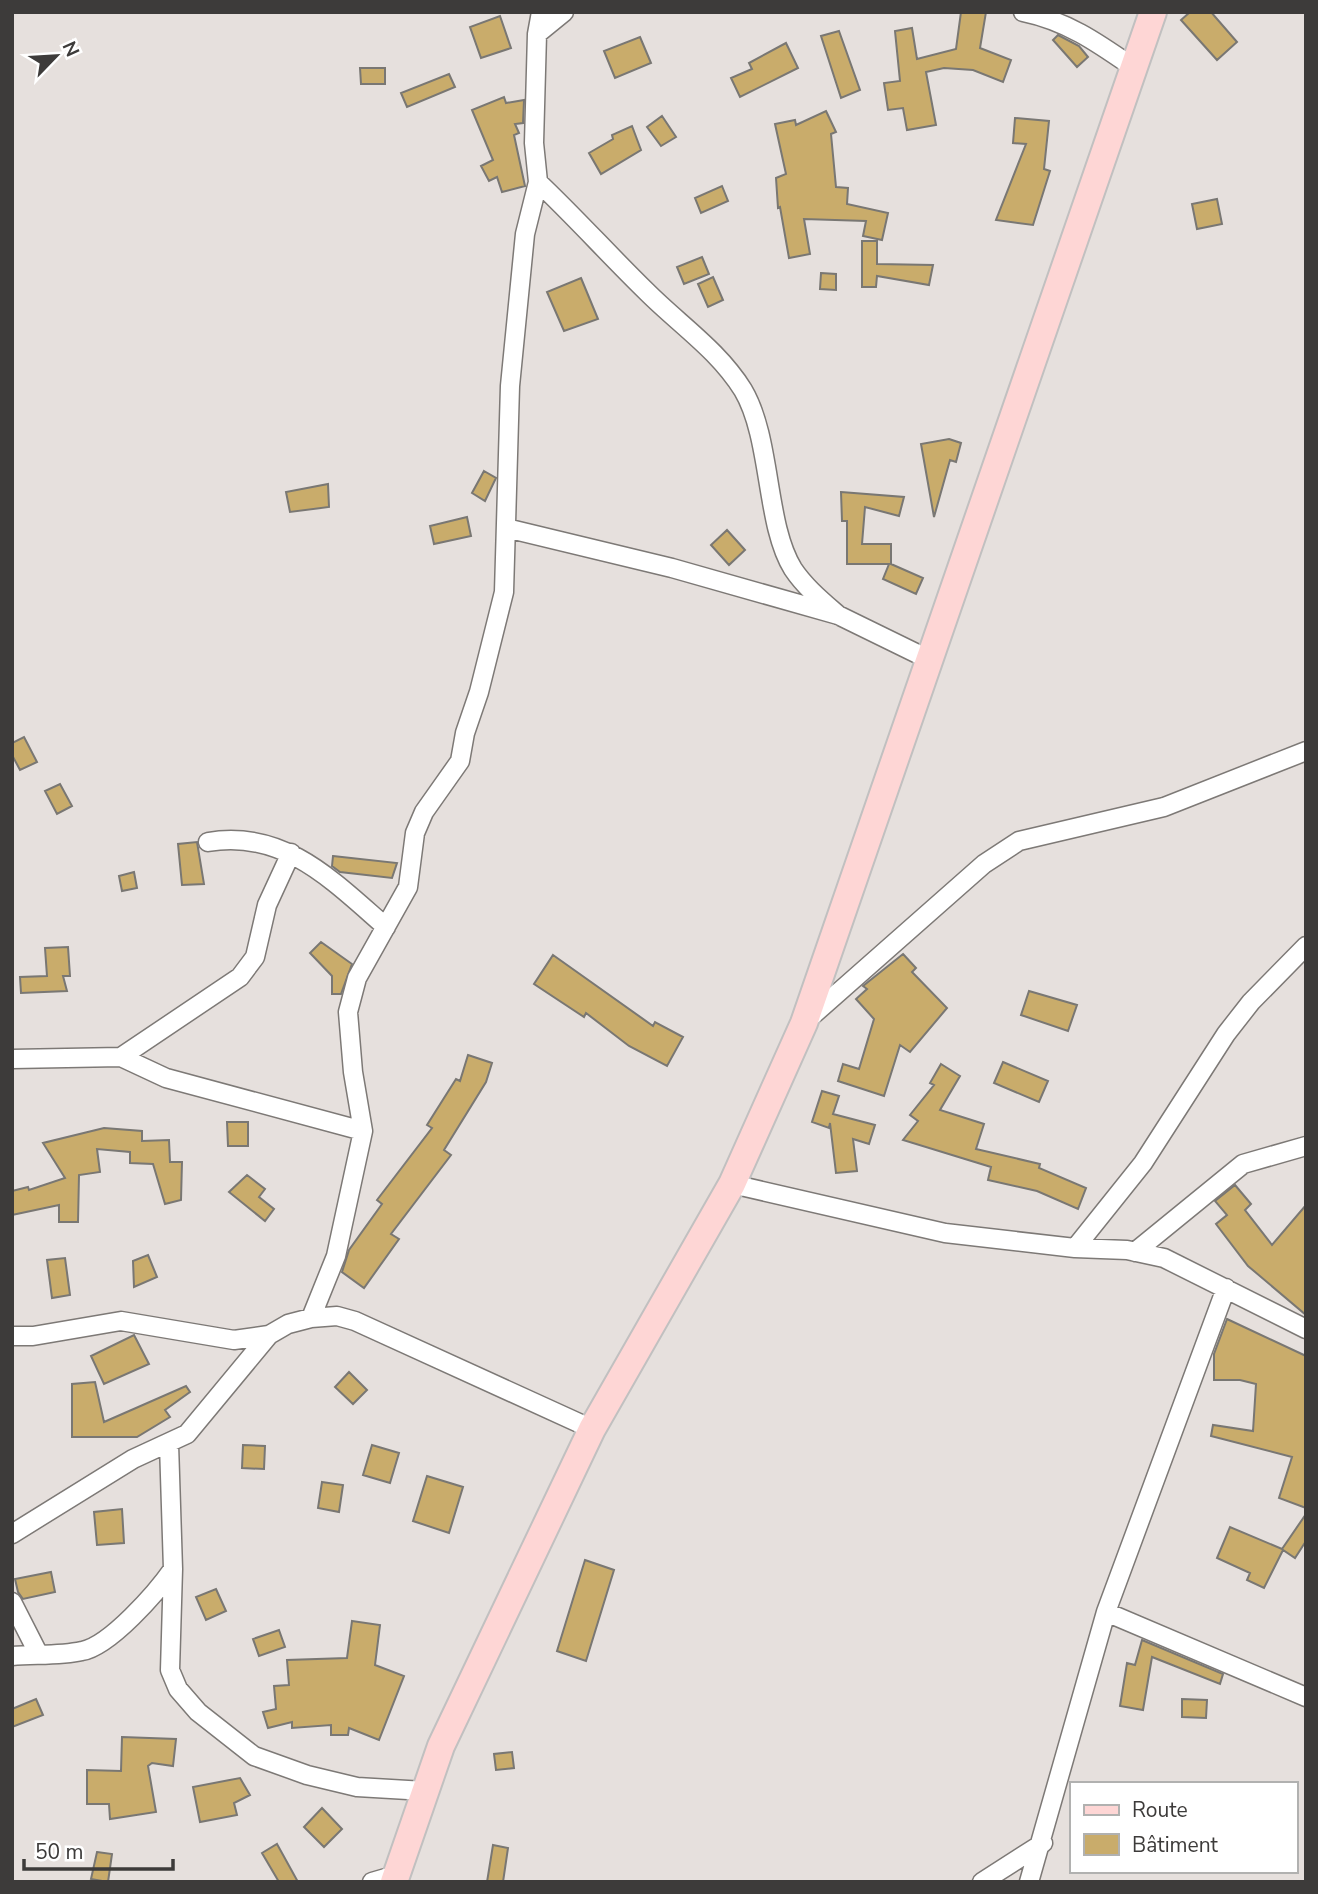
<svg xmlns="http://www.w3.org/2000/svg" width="1318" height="1894" viewBox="0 0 1318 1894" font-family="'Nunito Sans',sans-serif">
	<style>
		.building { fill: #c9ac6b; stroke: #797773; stroke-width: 2 }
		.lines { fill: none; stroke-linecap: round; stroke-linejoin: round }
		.minor-casing { stroke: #7d7976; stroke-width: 21 }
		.primary-casing { stroke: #c1c0c0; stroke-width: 30 }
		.minor { stroke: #fff; stroke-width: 18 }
		.primary { stroke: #fed6d5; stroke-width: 26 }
	</style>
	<rect width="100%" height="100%" fill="#e6e0dd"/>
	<path class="building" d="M961,12H986L980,48L1011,60L1003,82L973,70L944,68L926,72L936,125L907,130L903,108L888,110L884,83L900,81L895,31L912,28L917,59L956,49Z
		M1190,12H1211L1237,42L1217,60L1181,20Z
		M500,16L511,48L481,58L470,27Z
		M839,31L860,90L841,98L821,36Z
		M1058,35L1079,46L1088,57L1077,67L1053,40Z
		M640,37L651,63L615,78L604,51Z
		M786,43L798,68L740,97L731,78L752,69L749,63Z
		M360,68H385V84H361Z
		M449,74L455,87L407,107L401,93Z
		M504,97L506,103L524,100L523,123L515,124L519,133L514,135L525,186L502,192L497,177L489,181L481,166L493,160L472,110Z
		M826,111L836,132L831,134L836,187L848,188L847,204L888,213L882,240L863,236L866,221L804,219L810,254L789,258L780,207L778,208L776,178L786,174L775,124L795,120L796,125Z
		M662,116L676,137L661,146L647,127Z
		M1015,118L1049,121L1044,169L1050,171L1033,225L996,220L1026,144L1013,143Z
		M632,126L641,150L601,174L589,153L613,139L612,135Z
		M722,186L728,201L701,213L695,198Z
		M1217,199L1222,224L1197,229L1192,204Z
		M862,241H877V264L933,265L929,285L877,276L876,287H862Z
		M702,257L709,274L684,284L677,267Z
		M821,273L836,274V290L820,289Z
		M713,277L723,300L708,307L698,284Z
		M581,278L598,319L564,331L547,292Z
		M949,439L961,443L956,462L950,460L934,517L921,444Z
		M484,471L496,478L485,501L472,493Z
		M328,484L329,507L290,512L286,492Z
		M841,492L904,497L899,516L865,507L862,544H891V564L923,578L916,594L883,579L889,564H847V521H842Z
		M467,517L471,536L434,544L430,526Z
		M727,530L745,550L729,565L711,545Z
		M24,737L37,762L20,770L12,755V743Z
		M60,784L72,806L57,814L45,791Z
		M197,842L204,884L182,885L178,844Z
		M333,856L397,863L392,878L340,872L332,866Z
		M134,872L137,888L122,891L119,876Z
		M321,942L352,964L341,994H332V976L310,953Z
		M68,947L70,976H63L67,991L21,993L20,977L47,976L45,948Z
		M903,954L916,968L912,972L947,1008L910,1052L900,1045L884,1096L838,1081L843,1064L859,1069L874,1019L856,999L867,989L863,986Z
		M553,955L653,1026L655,1022L683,1037L667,1066L629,1046L586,1013L584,1017L534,984Z
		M1029,991L1077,1005L1068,1031L1021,1015Z
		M468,1055L492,1063L486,1082L444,1150L451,1155L391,1234L399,1239L364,1288L342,1272L349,1250L382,1204L377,1200L432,1128L427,1125L456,1079L460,1081Z
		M1003,1062L1048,1081L1039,1102L994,1083Z
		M941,1064L960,1076L940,1110L984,1124L976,1149L1040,1164L1039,1168L1086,1188L1078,1209L1037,1191L988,1180L991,1167L903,1140L918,1121L910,1115L934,1085L930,1083Z
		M822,1091L839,1096L833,1114L875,1125L869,1144L853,1139L857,1171L836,1173L830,1123L829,1128L812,1122Z
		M227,1122H248V1146H228Z
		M104,1128L142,1131V1141L169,1140L170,1162H182L181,1200L165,1204L153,1164L130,1163V1152L97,1149L100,1172L79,1175L78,1222H59V1205L12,1215V1191L28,1187L29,1190L65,1178L43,1143Z
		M247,1175L265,1189L259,1197L274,1209L265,1221L229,1192Z
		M1235,1185L1251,1204L1245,1210L1272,1245L1306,1205V1315L1248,1266L1216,1224L1227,1215L1215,1201Z
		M148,1255L157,1277L134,1287L133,1261Z
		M65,1258L70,1295L52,1298L47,1260Z
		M1227,1319L1306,1356V1508L1279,1498L1292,1457L1211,1436L1213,1425L1253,1431L1256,1384L1240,1380H1214V1354Z
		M134,1335L149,1364L104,1384L91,1356Z
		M349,1372L367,1390L353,1404L335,1387Z
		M95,1382L104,1422L186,1386L190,1392L165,1410L170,1417L137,1437H72V1384Z
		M243,1445L265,1446L264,1469L242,1468Z
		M372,1445L399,1453L390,1483L363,1475Z
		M427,1476L463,1487L449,1533L413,1521Z
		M322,1482L343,1485L339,1512L318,1508Z
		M122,1509L124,1543L97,1545L94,1512Z
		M1306,1514V1541L1295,1558L1283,1550L1264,1588L1247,1580L1250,1573L1217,1558L1230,1527L1282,1549Z
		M585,1560L614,1570L586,1661L557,1651Z
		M51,1572L55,1592L23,1599L18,1592L15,1579Z
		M216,1589L226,1611L206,1620L196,1597Z
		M352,1621L380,1625L375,1665L404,1676L379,1740L349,1728L348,1735H331V1725L292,1728V1722L268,1728L263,1712L276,1709L274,1686L289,1685L287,1660L347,1658Z
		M279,1630L285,1647L259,1656L253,1639Z
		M1142,1640L1223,1674L1220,1684L1152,1657L1143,1710L1120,1706L1127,1663L1135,1665Z
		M36,1699L43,1715L12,1727V1709Z
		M1182,1699L1207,1700L1206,1718L1182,1717Z
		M122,1737L176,1739L173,1766L152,1763L148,1766L156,1812L110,1819L109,1804H87V1770L121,1771Z
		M512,1752L514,1768L496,1770L494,1754Z
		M240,1778L250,1795L234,1803L237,1815L200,1822L193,1787Z
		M322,1808L342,1829L324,1847L304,1827Z
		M277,1844L298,1882H279L262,1853Z
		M493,1845L508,1848L503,1882H487Z
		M97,1852L112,1854L108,1882L91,1879Z"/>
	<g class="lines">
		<defs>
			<path id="minor" d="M1023,12C1067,21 1098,43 1134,68
				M537,34L564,12
				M538,182C576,218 610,256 647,292C680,325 718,350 743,390C772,439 765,524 793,569C805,587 822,601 838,615
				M506,528L672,568L838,615L930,660
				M208,842C284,829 333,881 386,927
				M806,1021L984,864L1019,841L1164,807L1306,751
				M121,1057L240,977L255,957L267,905L291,853
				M12,1059L121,1057L166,1078L363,1131
				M732,1184L945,1233L1075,1248L1127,1250L1164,1258L1306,1329
				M1075,1248L1143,1163L1226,1034L1251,1002L1306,946
				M1135,1252L1243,1164L1306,1146
				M311,1318L336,1256L363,1131L353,1072L348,1012L357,978L408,887L415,833L424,812L460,761L465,733L479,692L504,592L510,386L525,234L538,182L534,143L537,34L541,12
				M12,1336H33L121,1321L234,1340L269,1335
				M12,1534L133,1459L187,1434L269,1335L288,1324L311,1318L337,1316L355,1321L592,1429
				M173,1569L170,1670L178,1689L198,1712L254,1756L307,1775L357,1787L425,1791
				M12,1602L38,1653
				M1106,1612L1306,1697
				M12,1656C35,1654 60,1656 82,1651C110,1646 157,1592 173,1569L169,1444
				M372,1882L396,1875
				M982,1882L1043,1843
				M1029,1882L1106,1612L1226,1288"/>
			<path id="primary" d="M394,1882L441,1746L592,1429L732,1184L804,1023L1153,12"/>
		</defs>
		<use href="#minor" class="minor-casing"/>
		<use href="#primary" class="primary-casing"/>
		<use href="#minor" class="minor"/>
		<use href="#primary" class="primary"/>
	</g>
	<rect width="1318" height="1894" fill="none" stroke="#3d3b3a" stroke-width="28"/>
	<rect x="1070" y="1782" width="228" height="91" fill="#ffffff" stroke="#b1b1b0" stroke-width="2"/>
	<rect x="1084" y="1805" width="35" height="10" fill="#fed6d5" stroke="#b1b1b0" stroke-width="2"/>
	<text x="1132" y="1817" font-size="21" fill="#3d3b3a">Route</text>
	<rect x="1084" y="1834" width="35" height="21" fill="#c9ac6b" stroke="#b1b1b0" stroke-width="2"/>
	<text x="1132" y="1852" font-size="21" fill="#3d3b3a">Bâtiment</text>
	<g transform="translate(56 56) rotate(65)" stroke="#ffffff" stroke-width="5" paint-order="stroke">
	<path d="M0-5L12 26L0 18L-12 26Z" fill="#3d3b3a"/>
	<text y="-10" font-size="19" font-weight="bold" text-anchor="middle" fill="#3d3b3a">N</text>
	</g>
	<path d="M24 1859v10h149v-10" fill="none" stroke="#3d3b3a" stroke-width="3.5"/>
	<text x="35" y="1859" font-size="21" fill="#3d3b3a" stroke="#ffffff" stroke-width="5" paint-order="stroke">50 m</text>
</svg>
